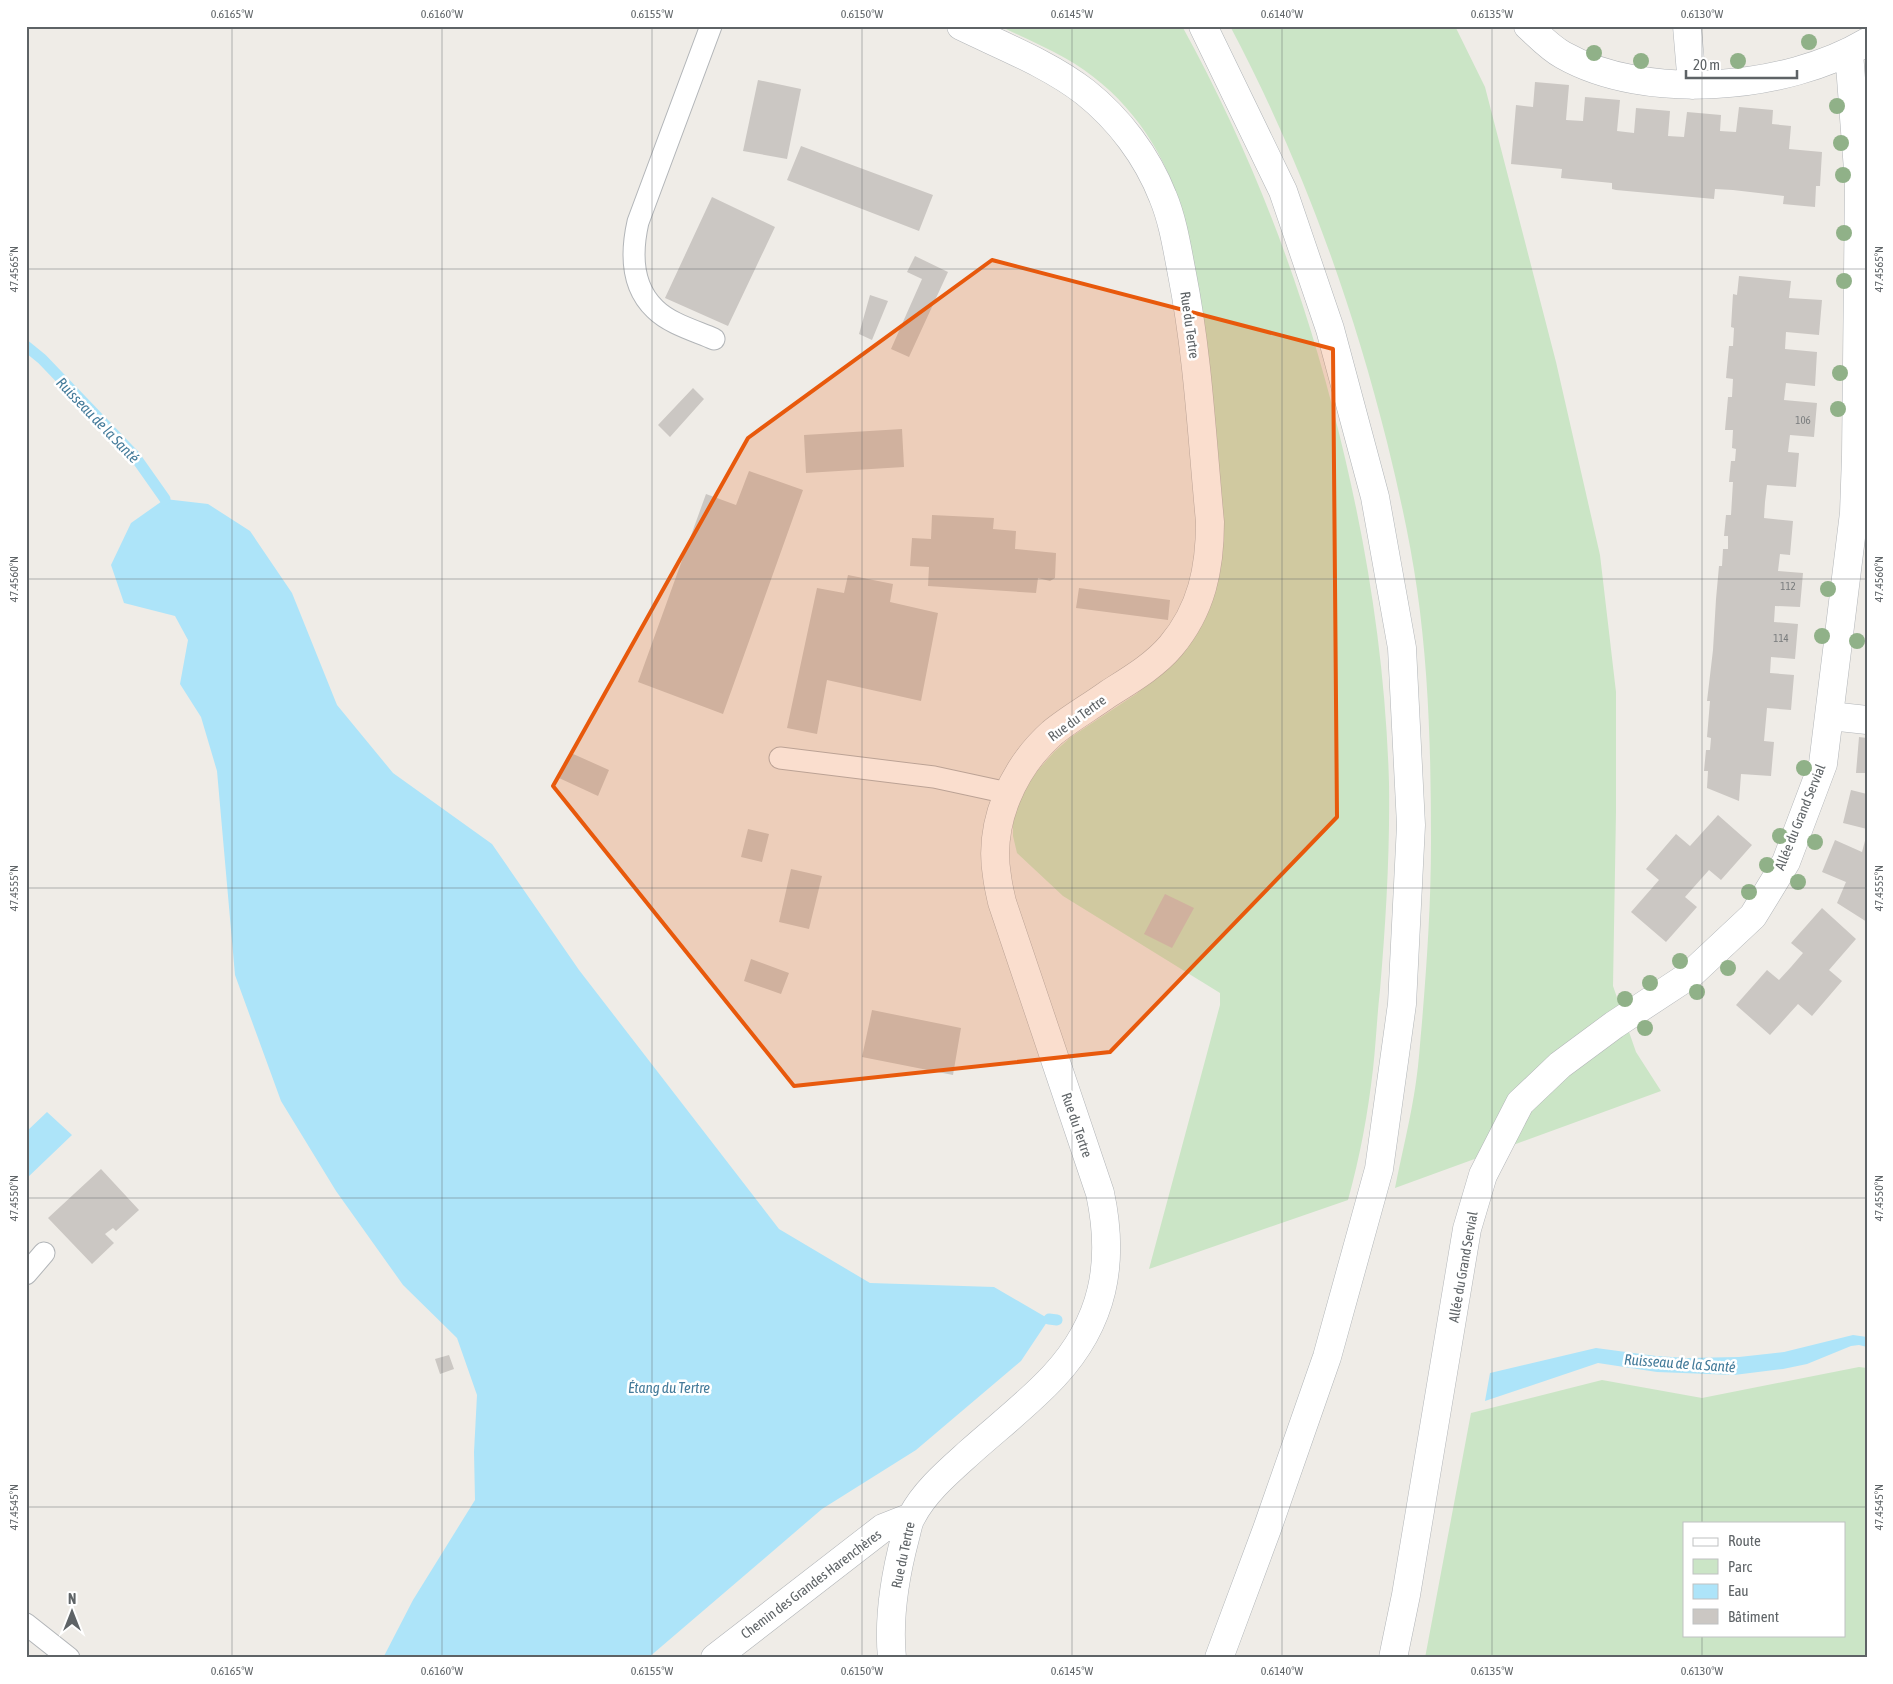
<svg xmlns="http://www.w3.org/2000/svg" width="1893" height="1684" viewBox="0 0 1893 1684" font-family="'Asap Condensed',sans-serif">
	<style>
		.green { fill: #cbe5c6; fill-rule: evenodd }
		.water { fill: #ade4f9 }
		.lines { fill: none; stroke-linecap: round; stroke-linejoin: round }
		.stream { stroke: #ade4f9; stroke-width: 11 }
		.building { fill: #cbc7c3 }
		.lane-casing { stroke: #b2b5b8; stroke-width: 23 }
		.street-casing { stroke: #b2b5b8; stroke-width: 29 }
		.secondary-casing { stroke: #b1b5b8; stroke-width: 29 }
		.lane { stroke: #fff; stroke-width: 21 }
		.street { stroke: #fff; stroke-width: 28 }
		.secondary { stroke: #fff; stroke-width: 28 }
		.tree { fill: #90b188 }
		.marked { fill: #e8590c; fill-opacity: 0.2; stroke: #e8590c; stroke-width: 4; stroke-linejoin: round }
		.ticks { fill: none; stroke: #5e6366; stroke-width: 1; stroke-opacity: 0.45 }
		.labels { text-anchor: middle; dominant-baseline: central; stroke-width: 5; stroke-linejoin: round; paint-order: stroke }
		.number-label { font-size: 11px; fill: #797c7d }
		.street-label { font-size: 14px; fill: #5e6366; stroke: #fff }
		.water-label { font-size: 15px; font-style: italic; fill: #447b9a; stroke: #fff }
		.neatline { fill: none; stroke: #5e6366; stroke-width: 2 }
		.ticks-label { font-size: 12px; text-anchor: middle; fill: #5e6366 }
	</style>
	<rect width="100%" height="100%" fill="#efece7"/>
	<path class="green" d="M1000,26H1182C1257,162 1310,306 1345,458C1370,564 1386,673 1389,783C1390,852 1386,921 1380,990C1377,1016 1376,1043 1373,1069C1368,1113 1360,1157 1348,1200L1149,1269L1220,1005V993L1063,896L1017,853L1013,836V818L1024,789L1038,770L1054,752L1071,737L1136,694L1159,675L1210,601L1186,230C1183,218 1181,205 1176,193C1156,136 1118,88 1065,58C1044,46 1022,37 1000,26Z
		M1230,26H1455L1485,87L1556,362L1600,555L1616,692V812L1613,986L1636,1052L1661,1091L1395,1188C1402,1153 1411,1117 1416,1082C1419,1062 1420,1042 1422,1022C1427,962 1431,902 1431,842C1431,757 1429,673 1417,589C1410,540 1399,491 1387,442C1351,298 1300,158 1230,26Z
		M1859,1367L1867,1368V1658H1425L1471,1413L1602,1380L1702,1398ZM1684,1523H1844V1635H1684Z"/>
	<path class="water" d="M165,499L208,504L250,531L292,593L337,705L393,773L492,844L579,970L779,1229L870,1283L994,1287L1049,1319L1021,1361L916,1450L822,1509L648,1658H383L413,1600L475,1500L474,1452L477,1395L457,1338L403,1285L336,1191L281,1101L235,975L217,771L201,717L180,684L188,640L175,616L124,603L111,565L131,523Z
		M47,1112L72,1135L26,1179V1132Z
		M1853,1335L1867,1337V1347L1859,1345L1851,1346L1807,1364L1783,1369L1734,1375L1657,1372L1598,1363L1485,1401L1490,1373L1596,1348L1656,1356L1687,1358L1739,1357L1784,1352Z"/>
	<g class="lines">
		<path class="stream" d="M26,346L42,359L134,455L165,499
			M1049,1319L1057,1320"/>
	</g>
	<path class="building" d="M758,80L801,89L787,159L743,151Z
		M1535,82L1569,85L1566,120L1583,121L1585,97L1620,100L1617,131L1634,133L1636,108L1670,111L1668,136L1684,137L1687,112L1721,115L1720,131L1736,132L1739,107L1773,110L1772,124L1791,126L1789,149L1822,152L1820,186H1816L1815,207L1783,204L1784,196L1733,190L1715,189L1714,199L1616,190L1612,189V183L1561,178L1562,169L1511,164L1516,105L1533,107Z
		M801,146L933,195L919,231L787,180Z
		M712,197L775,227L728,326L665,298Z
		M915,256L948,272L909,357L891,349L922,279L907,272Z
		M1739,276L1791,281L1789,298L1822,300L1819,335L1786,332L1785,349L1817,352L1815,386L1786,383L1784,400L1817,403L1814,437L1790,435L1788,452L1799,453L1796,487L1767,485L1765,502L1764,518L1793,521L1790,555L1780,554L1778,571L1803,573L1800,607L1775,606L1774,622L1798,624L1795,659L1771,657L1770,673L1794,675L1791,710L1767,708L1764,741L1774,742L1771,776L1741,774L1739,801L1707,788L1708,771H1704L1706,750H1710L1711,738L1707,737L1710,701H1707L1713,650L1716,599L1719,566H1722L1723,549H1728V536H1724L1726,515H1731L1733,482H1729L1731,461H1735L1736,449L1732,448L1733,430H1725L1728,397H1732L1733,379L1726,378L1729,346H1733L1734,328L1731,327L1733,294L1737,295Z
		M870,295L888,301L872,340L859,334Z
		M693,388L704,399L670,437L658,425Z
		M902,429L904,467L806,473L804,435Z
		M749,471L803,490L723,714L638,682L706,494L736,505Z
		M932,515L994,518L993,529L1016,531L1015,549L1056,553L1055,578L1050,581L1038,578L1036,593L928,586L929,567L910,566L912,538L931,539Z
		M848,575L893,584L890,602L938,613L921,701L827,680L817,734L787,728L817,588L844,593Z
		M1079,588L1170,600L1168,620L1076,608Z
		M1859,737L1867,738V773H1856Z
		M571,753L609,770L598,796L559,778Z
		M1851,790L1867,794V829L1843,823Z
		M1718,815L1752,845L1721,880L1709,870L1685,897L1697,907L1666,942L1631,912L1659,880L1646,869L1676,834L1690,846Z
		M748,829L769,834L762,862L741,857Z
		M1866,837H1867V922L1837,903L1846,882L1822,872L1835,840L1862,852Z
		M791,869L822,876L809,929L779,922Z
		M1165,894L1194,908L1172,948L1144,934Z
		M1822,908L1856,939L1829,970L1842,981L1812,1016L1798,1004L1770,1035L1736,1005L1767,970L1779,980L1791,967L1803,953L1791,943Z
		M751,959L789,973L781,994L744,981Z
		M872,1010L961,1028L953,1075L862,1057Z
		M101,1169L139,1210L116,1231L113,1228L105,1234L114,1243L92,1264L48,1218Z
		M449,1355L454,1369L440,1374L435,1359Z"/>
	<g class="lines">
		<defs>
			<path id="lane" d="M711,26L638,222C631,253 631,286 655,309C670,324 696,331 714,339
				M780,758L934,777L1008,793
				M26,1274L44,1253
				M26,1624L69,1658"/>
			<path id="street" d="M1528,26C1539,36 1550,48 1563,55C1646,102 1786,90 1867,42
				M1687,26L1692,85
				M1830,716L1867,720
				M715,1658L883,1528L911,1517
				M892,1658C888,1618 895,1576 905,1538C907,1531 908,1522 912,1516C925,1491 949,1471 970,1452C998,1427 1029,1403 1054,1376C1104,1322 1115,1263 1100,1193L1002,902C1000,893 998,885 997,876C988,823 1013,768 1052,733C1069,719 1090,707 1108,694C1130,680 1154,666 1171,646C1202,609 1210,568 1210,522C1202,439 1198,355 1182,274C1177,248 1173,221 1163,197C1147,156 1119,119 1085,92C1049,64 1002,46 961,26
				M1393,1658L1406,1595L1467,1229L1483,1175L1520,1103L1560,1065L1614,1025L1690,975L1753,916L1786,862L1823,764L1854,513L1856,456L1859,183L1849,52"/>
			<path id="secondary" d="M1203,26L1283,191L1330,329L1375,497L1402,648L1411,825L1402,1004L1379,1169L1327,1357L1267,1529L1219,1658"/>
		</defs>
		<use href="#lane" class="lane-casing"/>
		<use href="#street" class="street-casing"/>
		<use href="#secondary" class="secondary-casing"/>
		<use href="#lane" class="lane"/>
		<use href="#street" class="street"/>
		<use href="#secondary" class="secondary"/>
	</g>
	<g class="tree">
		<circle cx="1809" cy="42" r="8"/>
		<circle cx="1594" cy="53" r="8"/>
		<circle cx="1641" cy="61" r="8"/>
		<circle cx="1738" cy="61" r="8"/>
		<circle cx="1837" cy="106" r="8"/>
		<circle cx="1841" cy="143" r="8"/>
		<circle cx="1843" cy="175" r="8"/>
		<circle cx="1844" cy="233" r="8"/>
		<circle cx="1844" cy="281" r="8"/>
		<circle cx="1840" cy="373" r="8"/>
		<circle cx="1838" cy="409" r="8"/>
		<circle cx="1828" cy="589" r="8"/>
		<circle cx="1822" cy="636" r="8"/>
		<circle cx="1857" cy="641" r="8"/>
		<circle cx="1804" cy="768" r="8"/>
		<circle cx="1780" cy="836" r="8"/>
		<circle cx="1815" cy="842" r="8"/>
		<circle cx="1767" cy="865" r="8"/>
		<circle cx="1798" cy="882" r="8"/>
		<circle cx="1749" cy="892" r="8"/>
		<circle cx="1680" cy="961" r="8"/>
		<circle cx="1728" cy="968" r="8"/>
		<circle cx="1650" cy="983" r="8"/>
		<circle cx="1697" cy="992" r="8"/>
		<circle cx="1625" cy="999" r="8"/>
		<circle cx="1645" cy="1028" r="8"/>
	</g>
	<path class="marked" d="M992,260L1333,349L1337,817L1110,1052L794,1086L553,786L748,438Z"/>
	<path class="ticks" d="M232,26V1658M442,26V1658M652,26V1658M862,26V1658M1072,26V1658M1282,26V1658M1492,26V1658M1702,26V1523M26,269H1867M26,579H1867M26,888H1867M26,1198H1867M26,1507H1867M1702,1635V1658"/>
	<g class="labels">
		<g class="number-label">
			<text x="1803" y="420">106</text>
			<text x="1788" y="586">112</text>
			<text x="1781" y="638">114</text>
		</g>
		<g class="street-label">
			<text transform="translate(1190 325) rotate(82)">Rue du Tertre</text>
			<text transform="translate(1077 718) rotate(-36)">Rue du Tertre</text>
			<text transform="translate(1800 817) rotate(-68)">Allée du Grand Servial</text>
			<text transform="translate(1077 1125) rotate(71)">Rue du Tertre</text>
			<text transform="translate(1463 1267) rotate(-80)">Allée du Grand Servial</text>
			<text transform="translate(903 1555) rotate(-78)">Rue du Tertre</text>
			<text transform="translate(811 1584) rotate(-37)">Chemin des Grandes Harenchères</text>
		</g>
		<g class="water-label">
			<text transform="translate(98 420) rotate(46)">Ruisseau de la Santé</text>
			<text transform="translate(1680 1363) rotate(4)">Ruisseau de la Santé</text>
			<text x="669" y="1387">Étang du Tertre</text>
		</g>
	</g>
	<rect width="1893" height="1684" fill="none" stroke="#ffffff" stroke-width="55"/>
	<rect x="1683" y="1522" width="162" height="115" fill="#ffffff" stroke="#bfc1c2"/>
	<rect x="1693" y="1538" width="25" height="8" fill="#ffffff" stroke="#bfc1c2"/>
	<text x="1728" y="1546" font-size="15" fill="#5e6366">Route</text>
	<rect x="1693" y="1559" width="25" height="15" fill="#cbe5c6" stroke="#bfc1c2"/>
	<text x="1728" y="1572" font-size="15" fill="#5e6366">Parc</text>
	<rect x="1693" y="1584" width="25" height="15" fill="#ade4f9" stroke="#bfc1c2"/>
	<text x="1728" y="1596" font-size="15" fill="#5e6366">Eau</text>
	<rect x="1693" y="1609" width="25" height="15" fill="#cbc7c3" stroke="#bfc1c2"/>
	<text x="1728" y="1622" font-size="15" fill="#5e6366">Bâtiment</text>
	<g transform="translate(72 1612)" stroke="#ffffff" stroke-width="4" paint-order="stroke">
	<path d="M0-4L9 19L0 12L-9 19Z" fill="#5e6366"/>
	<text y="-8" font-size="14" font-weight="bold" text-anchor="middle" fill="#5e6366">N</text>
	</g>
	<path d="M1686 70v8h111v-8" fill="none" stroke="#5e6366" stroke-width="2.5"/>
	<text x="1693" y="70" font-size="15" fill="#5e6366" stroke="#ffffff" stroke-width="4" paint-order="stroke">20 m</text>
	<rect x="28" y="28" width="1838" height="1628" class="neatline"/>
	<g class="ticks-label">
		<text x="232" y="18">0.6165°W</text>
		<text x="442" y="18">0.6160°W</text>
		<text x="652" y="18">0.6155°W</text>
		<text x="862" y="18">0.6150°W</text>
		<text x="1072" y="18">0.6145°W</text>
		<text x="1282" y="18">0.6140°W</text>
		<text x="1492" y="18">0.6135°W</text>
		<text x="1702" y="18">0.6130°W</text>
		<text transform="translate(14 269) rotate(-90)" y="4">47.4565°N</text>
		<text transform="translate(1879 269) rotate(-90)" y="4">47.4565°N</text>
		<text transform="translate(14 579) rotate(-90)" y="4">47.4560°N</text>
		<text transform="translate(1879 579) rotate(-90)" y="4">47.4560°N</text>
		<text transform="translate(14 888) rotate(-90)" y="4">47.4555°N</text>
		<text transform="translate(1879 888) rotate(-90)" y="4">47.4555°N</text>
		<text transform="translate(14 1198) rotate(-90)" y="4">47.4550°N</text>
		<text transform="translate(1879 1198) rotate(-90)" y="4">47.4550°N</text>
		<text transform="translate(14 1507) rotate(-90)" y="4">47.4545°N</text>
		<text transform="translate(1879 1507) rotate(-90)" y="4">47.4545°N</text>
		<text x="232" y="1675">0.6165°W</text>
		<text x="442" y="1675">0.6160°W</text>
		<text x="652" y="1675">0.6155°W</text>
		<text x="862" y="1675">0.6150°W</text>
		<text x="1072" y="1675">0.6145°W</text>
		<text x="1282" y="1675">0.6140°W</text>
		<text x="1492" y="1675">0.6135°W</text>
		<text x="1702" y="1675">0.6130°W</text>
	</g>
</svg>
